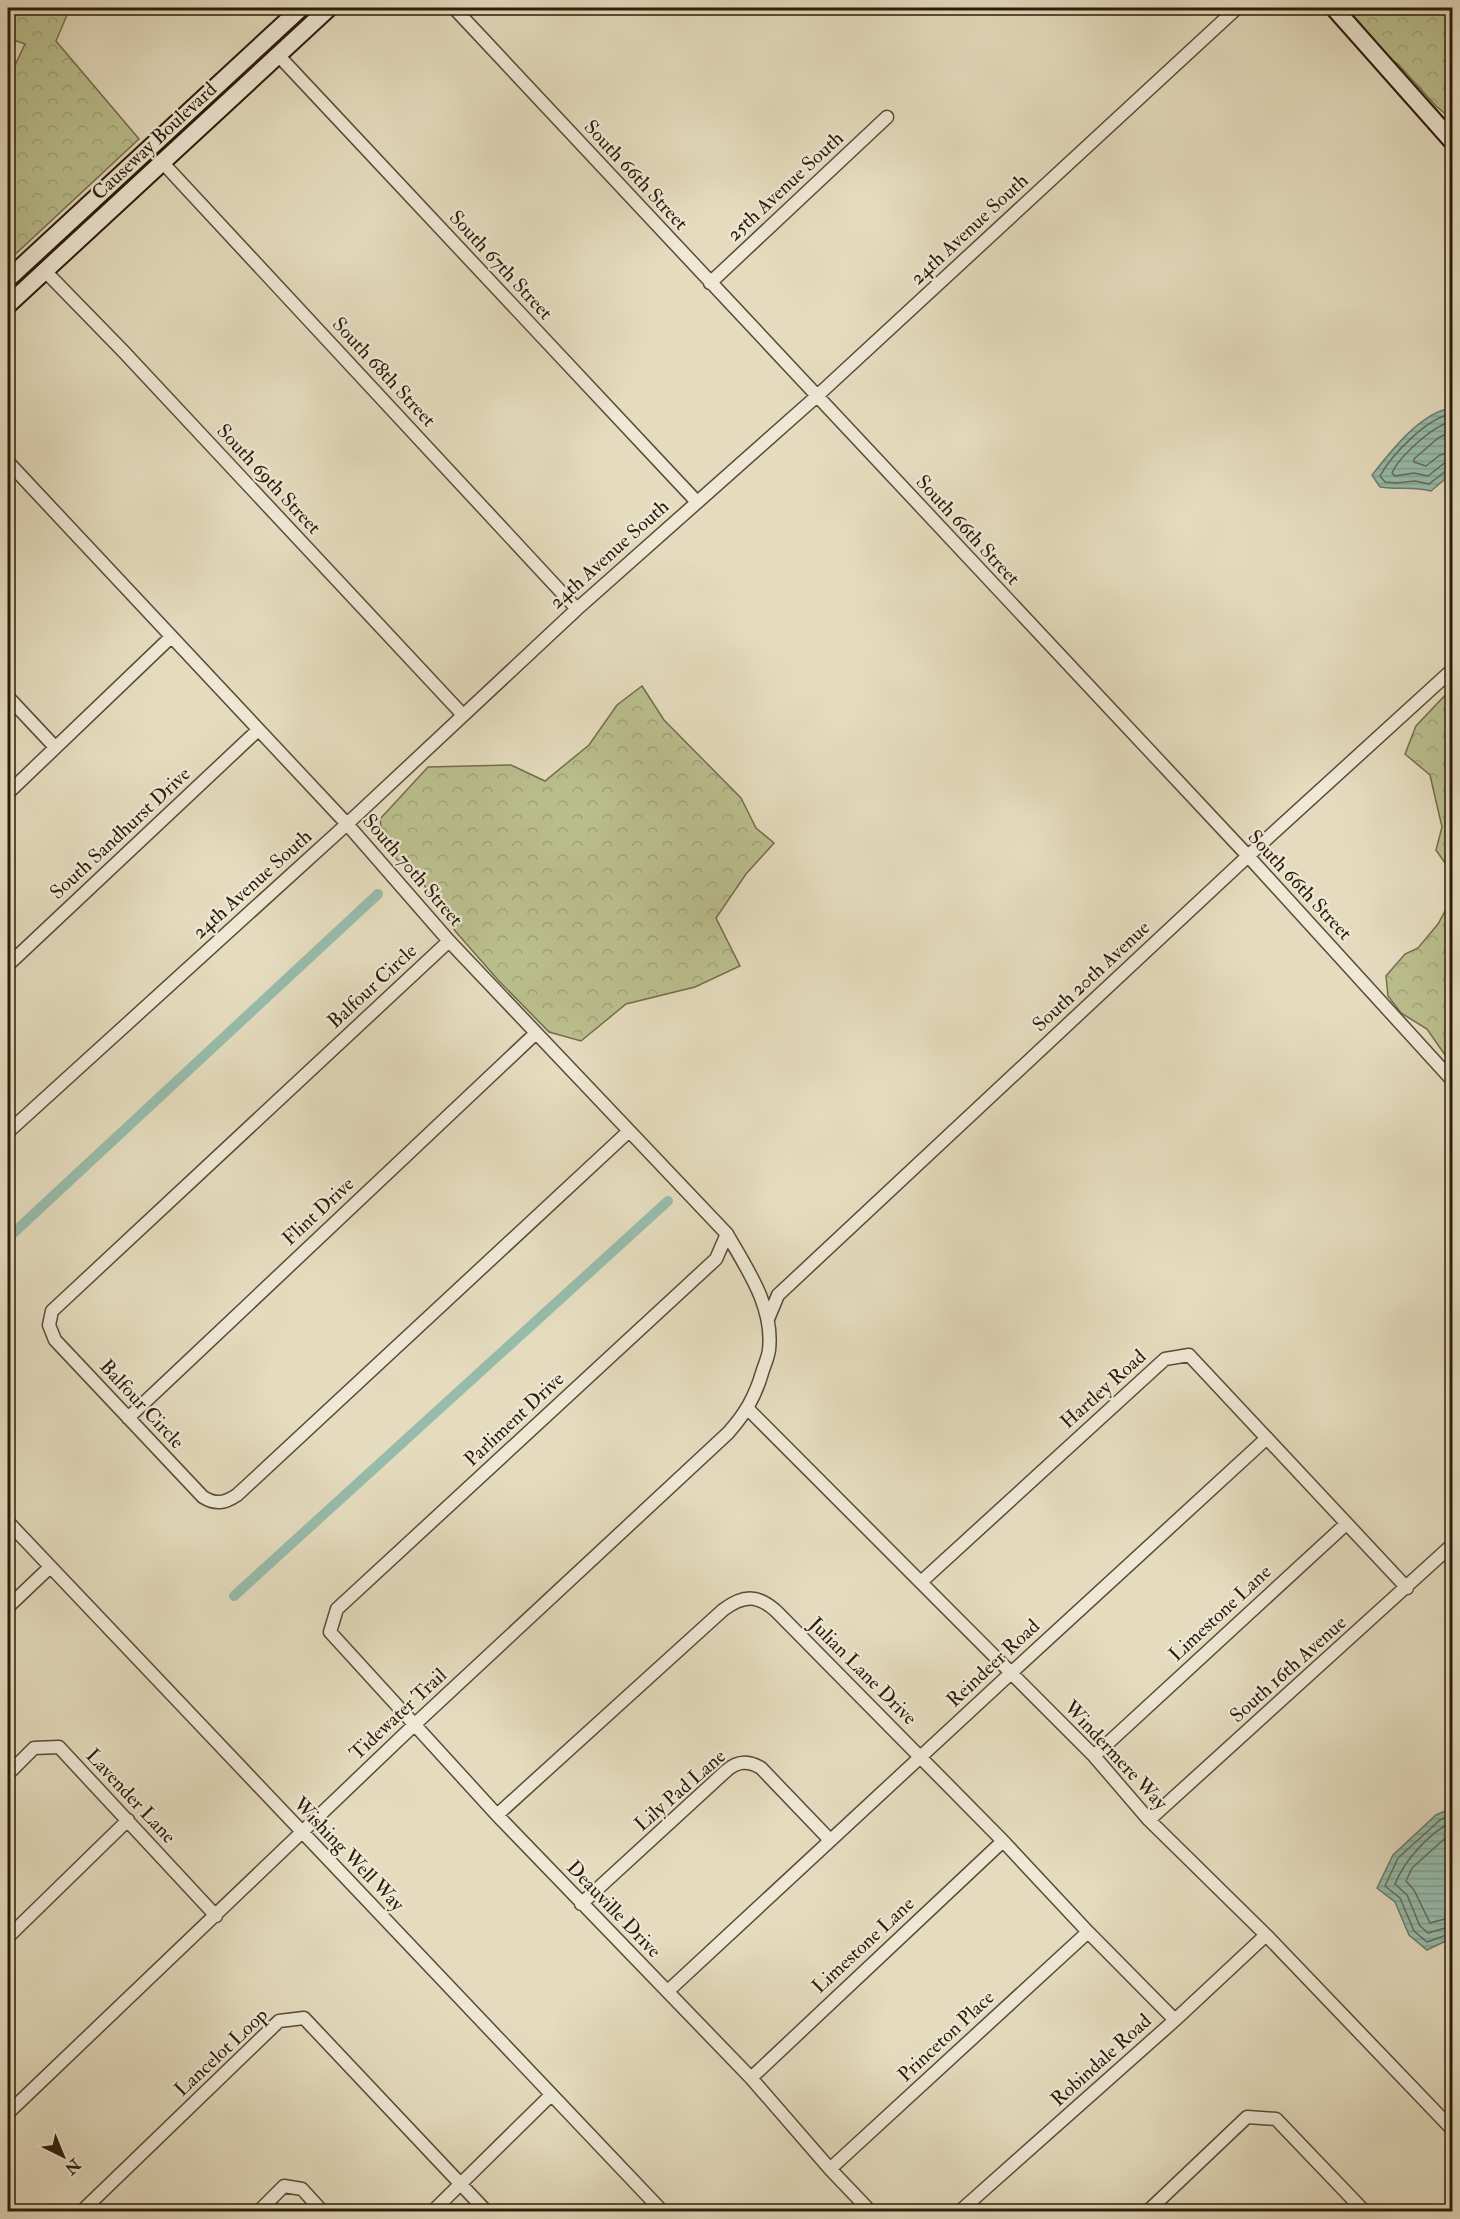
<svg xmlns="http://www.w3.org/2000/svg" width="1460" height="2219" viewBox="0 0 1460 2219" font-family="'IM FELL Double Pica',serif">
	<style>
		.forest { fill: url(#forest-crowns); stroke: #746d4c; stroke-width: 1.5 }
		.water { fill: url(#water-rules); stroke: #6c7c6b; stroke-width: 1.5 }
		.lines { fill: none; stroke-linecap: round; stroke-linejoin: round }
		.shore { stroke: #626c5b; stroke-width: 1.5 }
		.canal { stroke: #97bcab; stroke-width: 10 }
		.street-casing { stroke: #5a4b38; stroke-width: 15 }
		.secondary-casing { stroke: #2c1b0b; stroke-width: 20 }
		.street { stroke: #eee8d5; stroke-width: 12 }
		.secondary { stroke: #eee8d5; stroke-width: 16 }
		.labels { text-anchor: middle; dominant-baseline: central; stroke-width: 4.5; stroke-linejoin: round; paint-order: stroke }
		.street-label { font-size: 20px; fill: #2c1b0b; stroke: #eee8d5 }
	</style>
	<defs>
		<pattern id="forest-crowns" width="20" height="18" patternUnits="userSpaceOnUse" patternTransform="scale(1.5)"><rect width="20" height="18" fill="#bbbf8e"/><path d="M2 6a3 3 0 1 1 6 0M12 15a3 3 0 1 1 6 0" fill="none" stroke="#a1a479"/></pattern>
		<pattern id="water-rules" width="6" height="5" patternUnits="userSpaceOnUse" patternTransform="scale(1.5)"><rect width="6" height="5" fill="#97bcab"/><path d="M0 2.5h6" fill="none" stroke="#82a192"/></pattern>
	</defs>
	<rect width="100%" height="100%" fill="#e5dcbf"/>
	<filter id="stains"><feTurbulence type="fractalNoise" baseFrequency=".00333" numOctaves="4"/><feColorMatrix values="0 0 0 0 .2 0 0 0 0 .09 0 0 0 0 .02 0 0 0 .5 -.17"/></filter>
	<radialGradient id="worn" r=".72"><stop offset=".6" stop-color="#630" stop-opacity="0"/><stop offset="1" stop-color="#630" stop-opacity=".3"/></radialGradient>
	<path class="forest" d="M8,8H70L56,41L139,139L8,261V80L25,44L8,38Z
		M1346,8H1452V111L1449,117L1436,106L1398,64L1376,50L1360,23Z
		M642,686L664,720L741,798L756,828L774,843L746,874L716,918L740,966L695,987L626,1004L581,1041L549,1032L499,981L456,932L424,885L384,847L380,819L428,767L511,765L545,781L589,745L617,705Z
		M1452,688V873L1436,850L1442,827L1430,775L1405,754L1416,726Z
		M1452,898V1065L1427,1029L1401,1013L1388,996L1386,976L1405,954L1418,948L1438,924Z"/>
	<path class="water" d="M1452,408V473L1431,491C1412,486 1400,490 1380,487L1372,475C1391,451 1421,412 1452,408Z
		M1452,1808V1938L1427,1950L1409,1935L1395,1902L1377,1888L1393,1855L1436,1815Z"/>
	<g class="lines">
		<path class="shore" d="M1452,414C1428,417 1392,454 1380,476L1385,482L1396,483L1415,481L1429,484L1447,470L1452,469
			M1452,422C1434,424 1399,457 1392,473L1395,476L1414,473L1428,476L1443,464L1452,461
			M1452,431L1438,438L1414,459V462L1426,466L1440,455L1452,452
			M1452,1814L1440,1820L1398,1858L1385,1886L1400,1898L1414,1931L1427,1942L1452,1933
			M1452,1822C1430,1832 1404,1861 1395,1884L1407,1895L1420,1926L1428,1933L1452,1926
			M1452,1832L1412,1868L1406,1881L1414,1890L1430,1923L1452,1917"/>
		<path class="canal" d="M8,1238L378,894
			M234,1596L668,1201"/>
		<defs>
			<path id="street" d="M454,8L1248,856L1452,1080
				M278,55L697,502
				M162,162L577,609
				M45,271L123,351L463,715
				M710,283L887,117
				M8,462L347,824L449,941L727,1234C747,1269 774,1307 769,1350C768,1358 764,1366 762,1373C755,1397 745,1414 728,1433L414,1725L8,2113
				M8,697L54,746
				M8,793L171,637
				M449,941L52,1311L49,1325L55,1340L203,1497C216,1505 225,1503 237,1495L628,1132
				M8,965L258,730
				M8,1132L347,824L577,609L817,396L1237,8
				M727,1234L716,1259L337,1609L330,1632L497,1815L751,2078L830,2169L871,2212
				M768,1319L778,1295L1248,856L1452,670
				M748,1409L1094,1756L1149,1820L1266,1935L1452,2129
				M128,1418L536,1033
				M8,1522L663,2212
				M921,1582L1165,1359L1189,1355L1407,1588
				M8,1607L49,1568
				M1094,1756L1346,1524
				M8,1774L34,1748L59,1747L216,1916
				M497,1815L723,1610C743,1595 757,1594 776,1611L1003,1841L1088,1932L1175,2020
				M1149,1820L1452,1545
				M581,1904L726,1771C737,1761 748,1760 761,1768L830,1840
				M8,1937L128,1820
				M668,1991L1011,1673L1267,1438
				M751,2078L1003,1841
				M830,2169L1088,1932
				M81,2212L279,2021L304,2018L487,2212
				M258,2212L284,2186L302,2189L323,2212
				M432,2212L551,2095
				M959,2212L1175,2020L1266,1935
				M1147,2212L1247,2117L1276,2119L1365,2212"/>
			<path id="secondary" d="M1334,8L1452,141
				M8,279L301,8
				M8,305L329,8"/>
		</defs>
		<use href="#street" class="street-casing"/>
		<use href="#secondary" class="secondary-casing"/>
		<use href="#street" class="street"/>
		<use href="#secondary" class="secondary"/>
	</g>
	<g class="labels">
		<g class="street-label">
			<text transform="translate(154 141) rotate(-43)">Causeway Boulevard</text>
			<text transform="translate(636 175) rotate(47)">South 66th Street</text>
			<text transform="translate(785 186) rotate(-43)">25th Avenue South</text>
			<text transform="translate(969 229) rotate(-43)">24th Avenue South</text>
			<text transform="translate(501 265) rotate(47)">South 67th Street</text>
			<text transform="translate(384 372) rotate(47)">South 68th Street</text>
			<text transform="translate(269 479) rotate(47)">South 69th Street</text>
			<text transform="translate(968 530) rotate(47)">South 66th Street</text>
			<text transform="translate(609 554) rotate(-42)">24th Avenue South</text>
			<text transform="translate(120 833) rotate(-43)">South Sandhurst Drive</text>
			<text transform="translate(413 870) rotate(49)">South 70th Street</text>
			<text transform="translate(252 884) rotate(-42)">24th Avenue South</text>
			<text transform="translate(1300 885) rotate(47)">South 66th Street</text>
			<text transform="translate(1091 976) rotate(-43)">South 20th Avenue</text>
			<text transform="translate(372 986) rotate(-43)">Balfour Circle</text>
			<text transform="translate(318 1211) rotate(-43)">Flint Drive</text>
			<text transform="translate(1103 1389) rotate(-42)">Hartley Road</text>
			<text transform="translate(142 1404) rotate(47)">Balfour Circle</text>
			<text transform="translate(514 1419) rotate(-43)">Parliment Drive</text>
			<text transform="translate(1220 1613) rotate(-43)">Limestone Lane</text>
			<text transform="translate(993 1663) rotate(-43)">Reindeer Road</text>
			<text transform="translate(1288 1669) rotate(-42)">South 16th Avenue</text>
			<text transform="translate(863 1671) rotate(45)">Julian Lane Drive</text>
			<text transform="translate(398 1714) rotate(-43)">Tidewater Trail</text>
			<text transform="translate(1116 1755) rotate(47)">Windermere Way</text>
			<text transform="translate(680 1790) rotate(-41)">Lily Pad Lane</text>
			<text transform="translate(131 1796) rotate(47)">Lavender Lane</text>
			<text transform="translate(349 1854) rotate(46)">Wishing Well Way</text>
			<text transform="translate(614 1909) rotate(46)">Deauville Drive</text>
			<text transform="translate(863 1945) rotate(-43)">Limestone Lane</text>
			<text transform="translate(946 2036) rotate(-43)">Princeton Place</text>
			<text transform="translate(221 2052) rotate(-43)">Lancelot Loop</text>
			<text transform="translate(1101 2060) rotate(-42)">Robindale Road</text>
		</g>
	</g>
	<rect width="1460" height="2219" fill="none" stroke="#e5dcbf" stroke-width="30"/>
	<rect x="9" y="9" width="1442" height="2201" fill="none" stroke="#2c1b0b" stroke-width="3"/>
	<rect x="15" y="15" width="1430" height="2189" fill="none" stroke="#2c1b0b" stroke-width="1.5"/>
	<g transform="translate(63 2156) rotate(137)" stroke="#eee8d5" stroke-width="4.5" paint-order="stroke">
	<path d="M0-4.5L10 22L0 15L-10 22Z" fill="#2c1b0b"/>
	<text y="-9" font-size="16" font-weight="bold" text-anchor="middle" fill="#2c1b0b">N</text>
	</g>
	<rect width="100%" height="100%" filter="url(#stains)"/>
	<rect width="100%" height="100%" fill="url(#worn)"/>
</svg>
